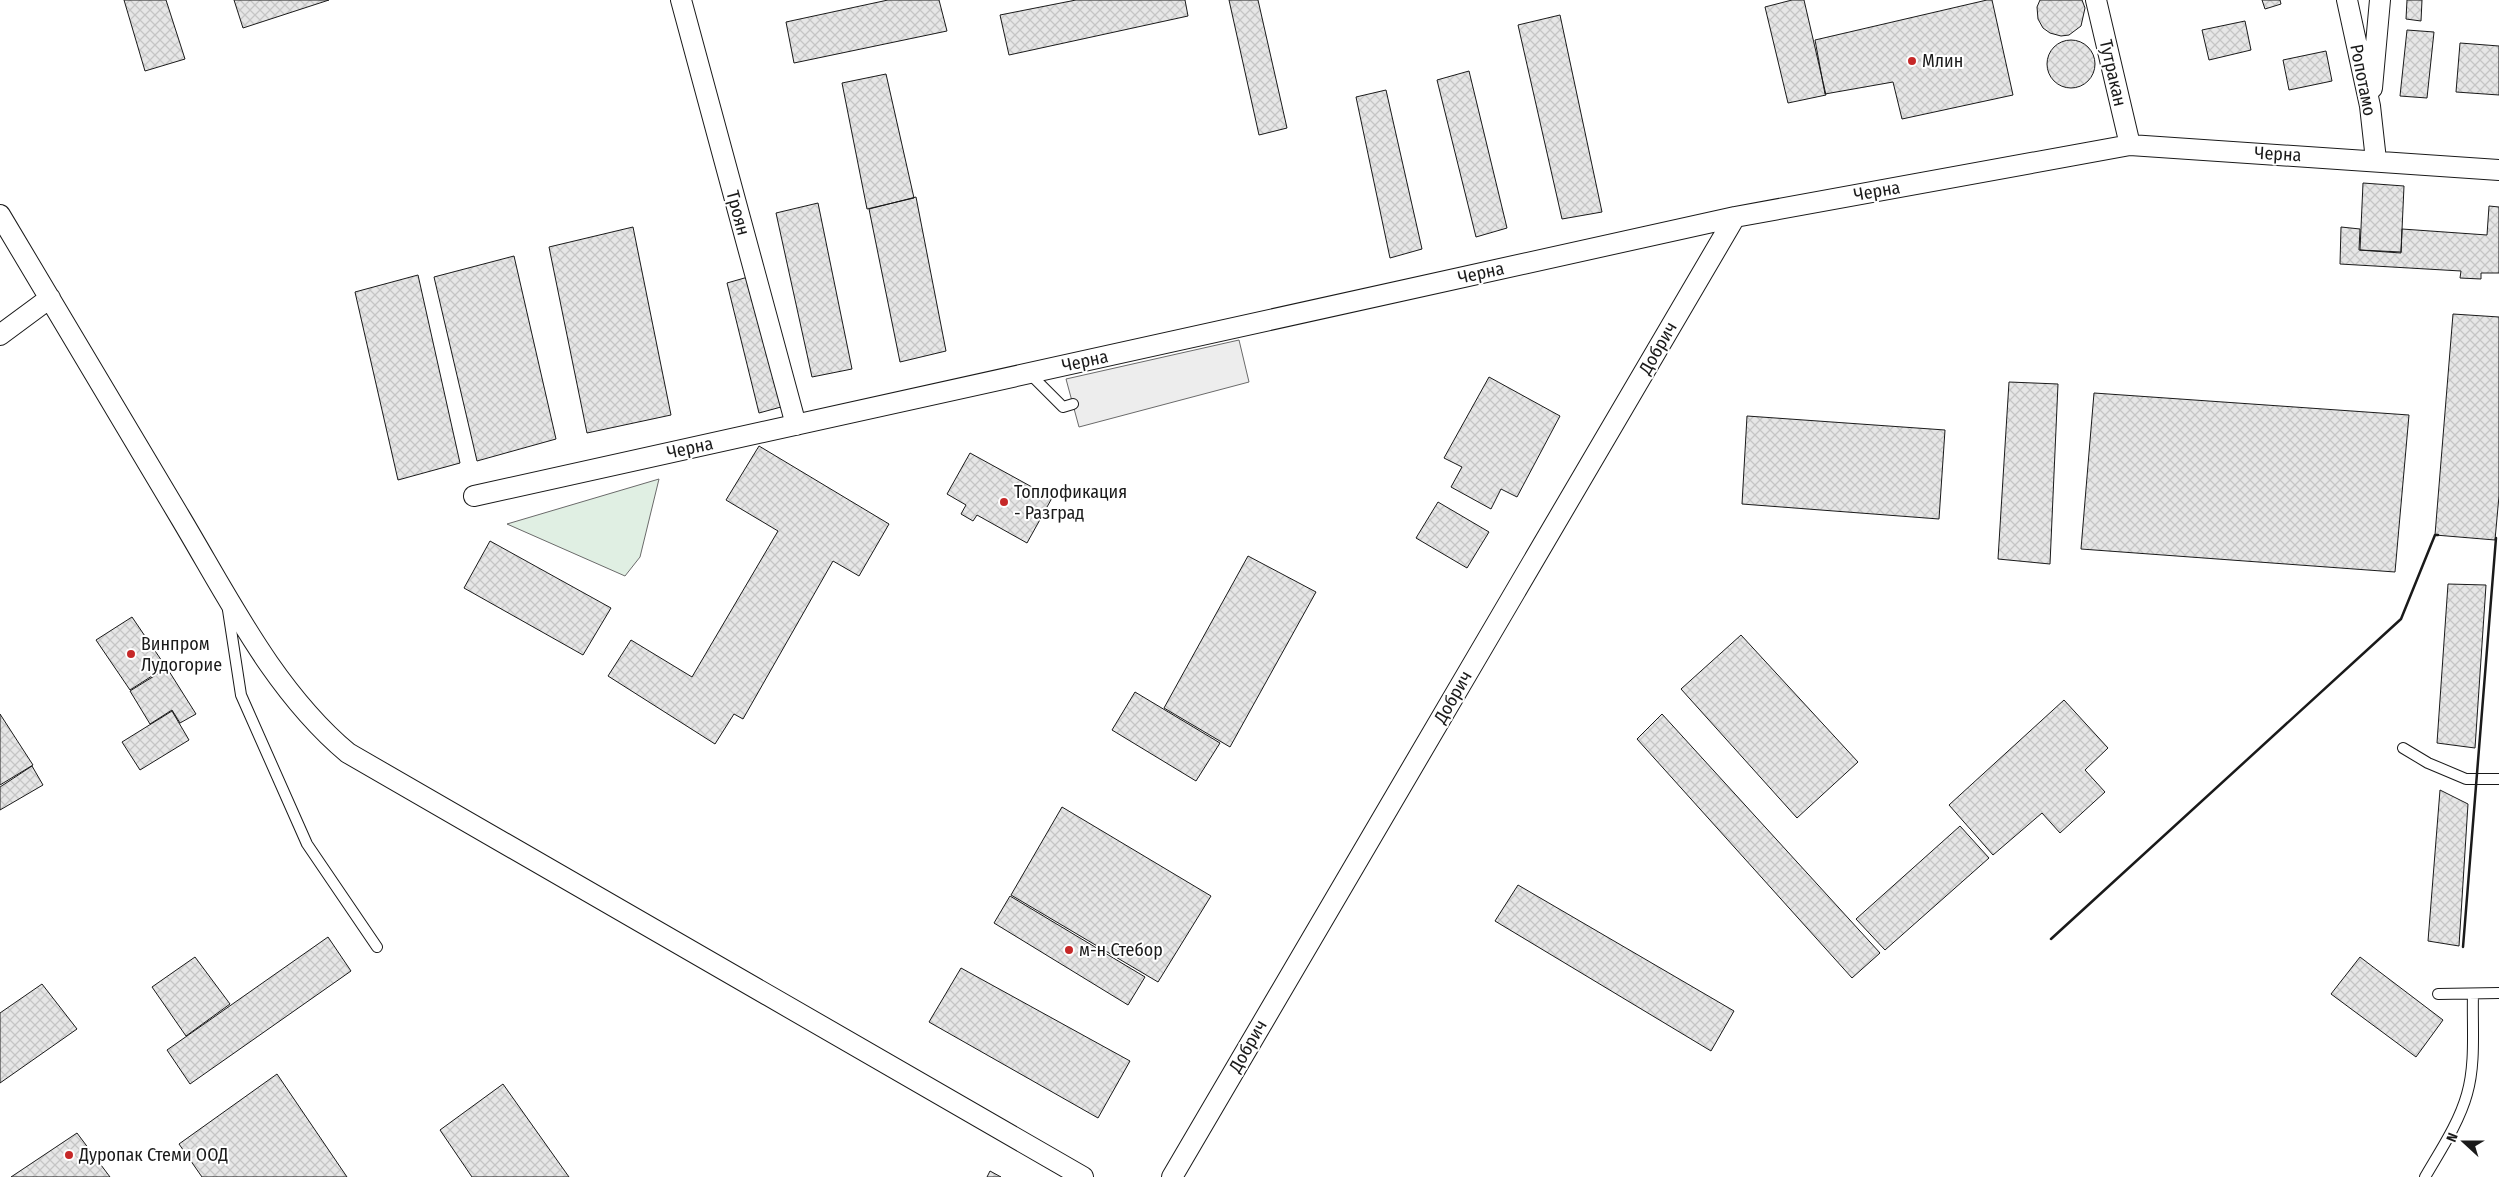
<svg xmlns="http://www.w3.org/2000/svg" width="2499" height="1177" viewBox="0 0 2499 1177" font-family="'Fira Sans Condensed',sans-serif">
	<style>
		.green { fill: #e0efe3; stroke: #6a6a6a }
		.parking { fill: #ededed; stroke: #6a6a6a }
		.building { fill: url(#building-cross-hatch); stroke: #1a1a1a }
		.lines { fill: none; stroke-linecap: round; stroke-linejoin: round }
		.lane-casing { stroke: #1a1a1a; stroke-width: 12 }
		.street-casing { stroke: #1a1a1a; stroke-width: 22 }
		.lane { stroke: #fff; stroke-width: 10 }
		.street { stroke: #fff; stroke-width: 20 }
		.wall { stroke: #1a1a1a; stroke-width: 2.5 }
		.poi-dot { fill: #c62828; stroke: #fff; stroke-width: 2 }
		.labels { text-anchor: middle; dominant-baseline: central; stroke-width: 4; stroke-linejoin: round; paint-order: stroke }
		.poi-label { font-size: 18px; fill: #1a1a1a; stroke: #fff; text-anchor: start }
		.street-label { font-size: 18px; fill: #1a1a1a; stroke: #fff }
	</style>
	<defs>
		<pattern id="building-cross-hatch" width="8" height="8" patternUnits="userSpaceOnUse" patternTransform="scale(1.25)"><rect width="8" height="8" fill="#e6e6e6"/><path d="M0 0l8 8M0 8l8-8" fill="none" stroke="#c5c5c5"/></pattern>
	</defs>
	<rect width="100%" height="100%" fill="#fff"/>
	<path class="green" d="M659,479L640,557L625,576L507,524Z"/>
	<path class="parking" d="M1239,340L1249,382L1079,427L1066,379Z"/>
	<path class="building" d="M124,0H166L185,59L145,71Z
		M234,0H329L243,28Z
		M888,0H939L947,31L794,63L786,22Z
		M1076,0H1185L1188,16L1009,55L1000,15Z
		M1229,0H1258L1287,128L1259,135Z
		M1792,0H1804L1826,95L1788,103L1765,7Z
		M1987,0H1992L2013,95L1902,119L1893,82L1825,94L1815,40Z
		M2040,0H2082L2085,8L2081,26L2069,35L2061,36L2050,33L2043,28L2038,19L2037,7Z
		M2262,0H2280L2281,4L2265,9Z
		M2407,0H2422L2421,21L2406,19Z
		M1560,15L1602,212L1562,219L1518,25Z
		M2245,21L2251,50L2209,60L2202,30Z
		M2407,30L2434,32L2427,98L2400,96Z
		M2047 64a24 24 0 1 1 48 0a24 24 0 1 1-48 0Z
		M2460,43L2499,46V95L2456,92Z
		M2326,51L2332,81L2289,90L2283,60Z
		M1469,71L1507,228L1476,237L1437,80Z
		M886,74L914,198L867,209L842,83Z
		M1386,90L1422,249L1390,258L1356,97Z
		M2363,183L2404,186L2401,252L2360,250Z
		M916,197L946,351L900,362L869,209Z
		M818,203L852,369L812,377L776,213Z
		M2489,206L2499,207V273H2481V279L2460,278L2461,271L2340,264L2341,227L2360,229L2359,250L2401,253L2402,229L2487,235Z
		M633,227L671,415L587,433L549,247Z
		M514,256L556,439L477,461L434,277Z
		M418,275L460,463L398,480L355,292Z
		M748,277L781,407L759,413L727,283Z
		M2453,314L2499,317V496L2495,540L2435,535Z
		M1489,377L1560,416L1517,497L1501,489L1491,509L1451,487L1462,467L1444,458Z
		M2009,382L2058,384L2050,564L1998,559Z
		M2094,393L2409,415L2395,572L2081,549Z
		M1747,416L1945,430L1939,519L1742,504Z
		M759,446L889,524L859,576L833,561L743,719L734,714L715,744L608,676L631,640L692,677L778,531L726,500Z
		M970,453L1052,498L1027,543L977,515L973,521L961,514L966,505L947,494Z
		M1438,502L1489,532L1467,568L1416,538Z
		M490,541L611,608L583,655L464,588Z
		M1248,556L1316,592L1230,747L1164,708Z
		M2448,584L2486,585L2475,748L2437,743Z
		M132,617L166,667L130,690L96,640Z
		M1741,635L1858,762L1797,818L1681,689Z
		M167,668L196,714L180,723L172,710L150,724L130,691Z
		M1135,692L1220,743L1196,781L1112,730Z
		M2064,700L2108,748L2085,770L2105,792L2060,833L2042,813L1993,855L1949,805Z
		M172,711L189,740L140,770L122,742Z
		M0,714L33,765L0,785Z
		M1662,714L1880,953L1852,978L1637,739Z
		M32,766L43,785L0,810V787Z
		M2440,790L2468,804L2459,946L2428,941Z
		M1062,807L1211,896L1158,982L1011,895Z
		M1960,826L1989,858L1885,950L1856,919Z
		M1518,885L1734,1011L1711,1051L1495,921Z
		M1010,896L1145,977L1128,1005L994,923Z
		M328,937L351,971L190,1084L167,1050Z
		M195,957L230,1004L186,1036L152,987Z
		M2360,957L2443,1020L2416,1057L2331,994Z
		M961,968L1130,1061L1098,1118L929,1022Z
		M42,984L77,1029L0,1083V1013Z
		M277,1074L347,1177H202L179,1144Z
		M503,1084L569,1177H472L440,1130Z
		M77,1133L110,1177H11Z
		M990,1171L1001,1177H987Z"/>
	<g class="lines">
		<defs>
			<path id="lane" d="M1029,373L1063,407L1073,404
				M228,610L241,695L307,844L377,947
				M2403,748L2428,763L2466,779H2499
				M2438,994L2499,993
				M2425,1177C2440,1151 2459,1123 2467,1094C2476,1063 2472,1026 2473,994"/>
			<path id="street" d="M681,0L796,425
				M2096,0L2130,145
				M2347,0L2370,106L2376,160
				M2372,88L2380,0
				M0,215C60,315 120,416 180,517C229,599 274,691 348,753L1083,1177
				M0,335L50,298
				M474,496L1735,217L2130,145L2499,170
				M1172,1177L1735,217"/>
		</defs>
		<use href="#lane" class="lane-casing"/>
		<use href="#street" class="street-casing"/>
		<use href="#lane" class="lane"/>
		<use href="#street" class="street"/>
		<path class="wall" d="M2051,939L2401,619L2435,535H2438
			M2463,947L2496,538"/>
	</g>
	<g class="poi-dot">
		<circle cx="1912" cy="61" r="5"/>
		<circle cx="1004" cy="502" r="5"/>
		<circle cx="131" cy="654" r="5"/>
		<circle cx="1069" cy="950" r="5"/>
		<circle cx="69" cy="1155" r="5"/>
	</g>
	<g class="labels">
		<g class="poi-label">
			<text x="1922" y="61">Млин</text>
			<text x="1014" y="492">Топлофикация<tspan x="1014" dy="21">- Разград</tspan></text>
			<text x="141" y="644">Винпром<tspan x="141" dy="21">Лудогорие</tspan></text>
			<text x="1079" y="950">м-н Стебор</text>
			<text x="79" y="1155">Дуропак Стеми ООД</text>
		</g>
		<g class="street-label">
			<text transform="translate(2113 73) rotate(77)">Тутракан</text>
			<text transform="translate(2363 80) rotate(79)">Ропотамо</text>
			<text transform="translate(2278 154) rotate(3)">Черна</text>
			<text transform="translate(1877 191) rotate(-10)">Черна</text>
			<text transform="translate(738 213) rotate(75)">Троян</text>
			<text transform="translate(1481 273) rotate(-12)">Черна</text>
			<text transform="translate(1658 348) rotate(-60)">Добрич</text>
			<text transform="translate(1085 361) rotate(-12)">Черна</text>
			<text transform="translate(690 448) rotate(-12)">Черна</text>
			<text transform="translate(1453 697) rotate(-60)">Добрич</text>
			<text transform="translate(1248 1046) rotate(-60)">Добрич</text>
		</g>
	</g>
	<g transform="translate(2464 1142) rotate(291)" stroke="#ffffff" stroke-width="4" paint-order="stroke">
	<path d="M0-4L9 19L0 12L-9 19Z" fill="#1a1a1a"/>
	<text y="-8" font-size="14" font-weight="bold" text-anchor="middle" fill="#1a1a1a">N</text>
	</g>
</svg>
